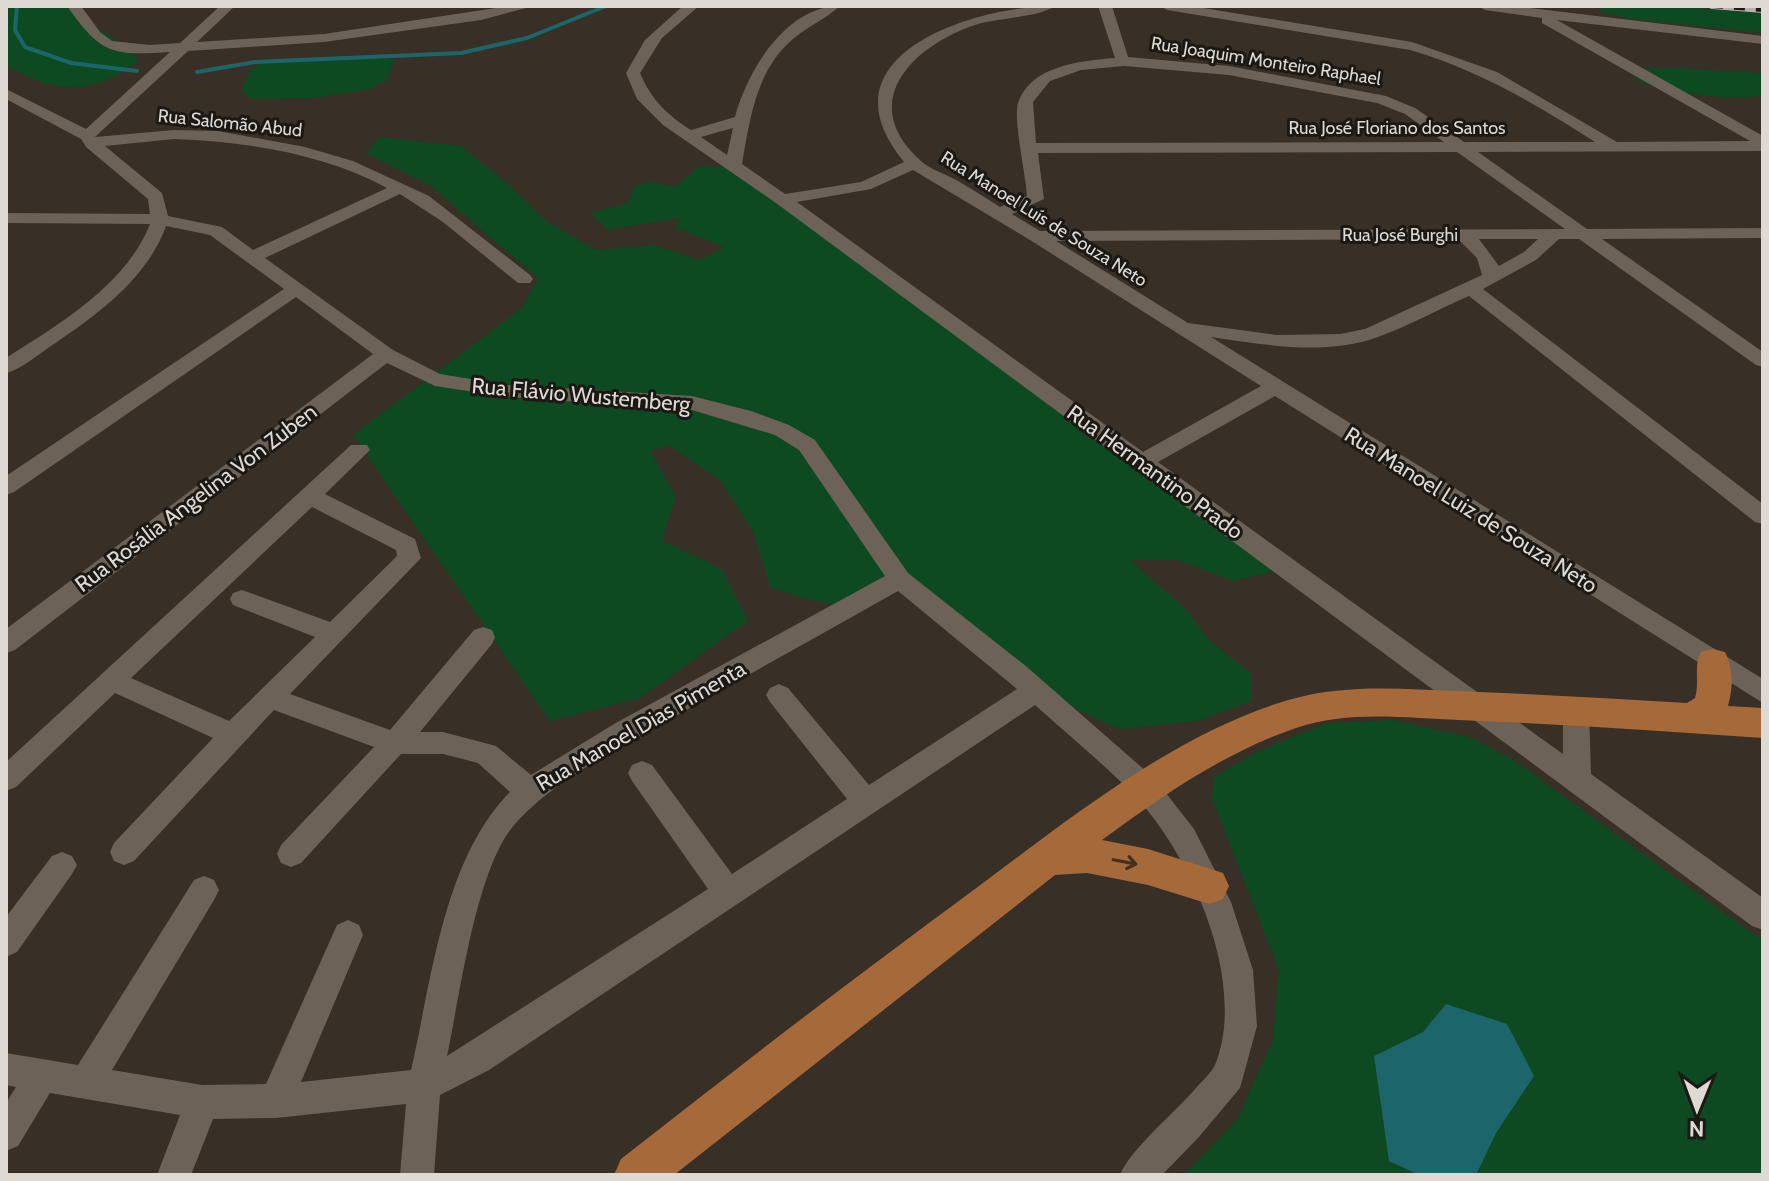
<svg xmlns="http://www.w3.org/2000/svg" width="1769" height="1181" viewBox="0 0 1769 1181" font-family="Cabin,sans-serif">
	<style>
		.green { fill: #0d4a21 }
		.water { fill: #1c656a }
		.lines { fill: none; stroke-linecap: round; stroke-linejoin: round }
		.stream { stroke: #1c656a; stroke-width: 4 }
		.minor { fill: #6c6257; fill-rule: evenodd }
		.major { fill: #a6693a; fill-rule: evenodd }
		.rail-casing { stroke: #b8b2aa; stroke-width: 6 }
		.rail { stroke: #1c1814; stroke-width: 4; stroke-dasharray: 11; stroke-linecap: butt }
		.oneway { stroke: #45301f }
		.labels { text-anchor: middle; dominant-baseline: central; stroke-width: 6; stroke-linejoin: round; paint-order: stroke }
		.far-street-label { font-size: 18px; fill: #ded9d2; stroke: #1c1814 }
		.street-label { font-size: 22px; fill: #ded9d2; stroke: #1c1814 }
	</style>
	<rect width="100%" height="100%" fill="#382f26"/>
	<path class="green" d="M6,6H64L134,52L137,62C91,96 54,94 6,65Z
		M1604,6H1672L1763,13V33L1631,19L1599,11Z
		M342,56L394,59L388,79L370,89L314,98L252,99L242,92L249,71L264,61Z
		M1678,68L1763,73V96C1727,100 1665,95 1634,78V69Z
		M380,137L461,146L509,185L546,221L596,250L655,245L700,260L725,247L676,228L679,218L608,230L590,213L628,203L633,188L647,181L675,187L699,166L733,167L1286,568L1233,581L1178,560H1130L1185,608L1209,640L1252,674V701L1197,721L1120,729L1035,691L900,579L849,607L809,600L770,587L753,531L720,480L669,445L650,451L676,497L662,540L722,569L748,621L640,698L550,721L353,435L522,308L538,278L430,185L366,153Z
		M1392,720L1470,737L1515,761L1763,941V1175H1184L1237,1120L1273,1041L1279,970L1212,798L1214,777L1257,752L1327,723Z"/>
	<path class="water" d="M1446,1004L1507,1024L1534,1076L1496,1133L1476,1175H1419L1389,1161L1374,1056L1423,1032Z"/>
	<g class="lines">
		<path class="stream" d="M17,6L15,30L25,47L71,63L137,71
			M197,72L255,62L461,53L527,38L606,6"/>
		<path class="minor" d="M67,6H81L100,32L112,41L150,45L180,43L220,6H235L197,42L324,34L509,6H534L481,20L324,42L188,51L95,137L174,130L218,131L305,147L353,161L429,196L530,275L533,279L530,283H518L443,222L400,194L265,258L393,350L440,374L507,385L692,396L751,411L789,425L815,440L908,573L1027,667L1155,779L1194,829L1231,902L1253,970L1257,1026L1240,1088L1198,1138L1162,1175H1120C1131,1148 1175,1113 1196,1088C1202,1081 1211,1073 1215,1065C1248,983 1192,856 1134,795C1103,763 1068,735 1035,705L489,1070L440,1095L434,1175H400L406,1104L276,1118L213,1119L191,1175H157L180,1115L50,1093L18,1146L6,1151V1103L16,1087L6,1085V1053L78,1065L194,880L204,876L214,880L219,890L214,900L112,1070L202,1085L266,1084L337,925L348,920L359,925L363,935L301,1082L411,1070C432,980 443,860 510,792L478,763L443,754H401L301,863L291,867L281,863L277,854L281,845L374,747L274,710L134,861L124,865L114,861L110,852L114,843L213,738L115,693L16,787L6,791V762L351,445H367L370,450L325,494L415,539L421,558L290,694L390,730L474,630L483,627L492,630L495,637L492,644L420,732H443L496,746L531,775L614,724L885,576L799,450L775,435L692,410L507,397L435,386L387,363L15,650L6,653V629L373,354L296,297L14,492L6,495V476L284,289L210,235L166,226C147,280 94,317 48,348C35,357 21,369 6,373V358C59,324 126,285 150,224L6,223V213L150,214L148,199L86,147L81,139L6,99V89L86,129L170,52C111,56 101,54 67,6ZM174,139C247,142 322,153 387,188L253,250L222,227L168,216L162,193L105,146ZM312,507L396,550L397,556L330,622L242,590L233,593L230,599L233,605L315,637L229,721L131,678ZM898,591L1017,689L869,785L788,688L779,684L770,688L766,695L770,702L847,799L732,874L652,765L642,761L632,765L628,773L632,781L708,889L447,1056C460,995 475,876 511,829C547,783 629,742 681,713C753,672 826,632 898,591Z
			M683,6H699L662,38L640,73C651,99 667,115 691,130L735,117C747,71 786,6 840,6C826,19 808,26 793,39C756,70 750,119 742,164L785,194L861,182L904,162C816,56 973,6 1055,6C1040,17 998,18 978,24C915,44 854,101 921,161C931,170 946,174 958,181C972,189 986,198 1000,207L1027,196C1026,175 1013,120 1018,103C1031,65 1081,61 1115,58L1098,6H1112L1128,57L1229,66L1386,96L1415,108L1464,142H1595C1536,104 1478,70 1410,50L1167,10L1160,6H1191L1412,42L1497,72L1617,142L1750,141L1542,23V18L1485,10L1478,6H1513L1763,36V44L1557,20L1763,136V151L1478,152L1587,229L1763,228V238L1602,239L1763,352V367L1756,365L1579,239H1559L1536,260L1483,289L1763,504V524L1755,522L1469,296C1439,309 1409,326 1378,337C1325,356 1265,345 1211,337L1763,679V703L1275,396L1158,462L1563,754V710L1567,702L1576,699L1585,702L1589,710L1591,774L1763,898V930L1752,926L776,203L663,125L637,99L626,73L645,40ZM1124,66L1229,75L1377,103L1405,114L1444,142L1036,143L1033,102L1050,81L1081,70ZM733,128L727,155L701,137ZM1457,152L1565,229L1040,231L1012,214L1044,199L1038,153ZM913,170L1030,240L1261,386L1143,452L797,202L871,189ZM1458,239L1477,258L1482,275L1365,329L1340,334L1277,335L1188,323L1056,241ZM1479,239H1538L1524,252L1499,266Z
			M62,852L72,856L77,865L72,874L17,952L6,957V917L52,856Z"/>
		<path class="major" d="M1713,649L1725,652C1734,671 1733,687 1728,706L1763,708V738C1662,731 1561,724 1459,720C1407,718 1347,710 1296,728C1225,752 1162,796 1102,840L1148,849L1223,873L1229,886L1223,899L1209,904L1148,885L1087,873L1055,875L674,1175H614L621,1159C738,1067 855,977 975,889C1069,819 1178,731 1292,699C1346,684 1402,689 1456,691C1533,694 1610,698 1687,703L1695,698C1700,682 1693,667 1701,652Z"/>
		<defs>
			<path id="rail" d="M1712,6L1763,10"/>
		</defs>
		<use href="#rail" class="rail-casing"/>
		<use href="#rail" class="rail"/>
	</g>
	<defs><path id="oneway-shaft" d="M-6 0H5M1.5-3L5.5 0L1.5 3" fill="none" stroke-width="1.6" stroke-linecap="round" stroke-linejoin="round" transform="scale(2)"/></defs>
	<use class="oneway" href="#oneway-shaft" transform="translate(1125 862) rotate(11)"/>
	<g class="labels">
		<g class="far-street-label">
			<text transform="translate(1266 61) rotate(9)">Rua Joaquim Monteiro Raphael</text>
			<text transform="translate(230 123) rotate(6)">Rua Salomão Abud</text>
			<text x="1397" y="128">Rua José Floriano dos Santos</text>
			<text transform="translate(1044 219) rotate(32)">Rua Manoel Luís de Souza Neto</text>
			<text x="1400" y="235">Rua José Burghi</text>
		</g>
		<g class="street-label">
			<text transform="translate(581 395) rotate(5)">Rua Flávio Wustemberg</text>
			<text transform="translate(1155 472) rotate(36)">Rua Hermantino Prado</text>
			<text transform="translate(196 498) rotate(-37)">Rua Rosália Angelina Von Zuben</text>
			<text transform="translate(1471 510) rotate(32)">Rua Manoel Luiz de Souza Neto</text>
			<text transform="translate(641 726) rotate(-30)">Rua Manoel Dias Pimenta</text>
		</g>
	</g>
	<rect width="1769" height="1181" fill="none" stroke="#ded9d2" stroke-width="16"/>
	<g transform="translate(1697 1109) rotate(181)" stroke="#1c1814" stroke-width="6" paint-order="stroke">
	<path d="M0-6L14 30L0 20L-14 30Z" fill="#ded9d2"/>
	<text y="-12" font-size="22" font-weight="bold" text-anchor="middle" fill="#ded9d2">N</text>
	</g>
</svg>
